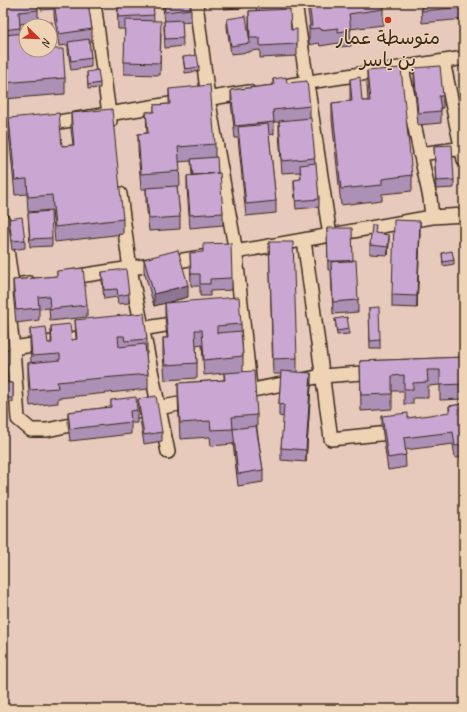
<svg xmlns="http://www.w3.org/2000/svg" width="467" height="712" viewBox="0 0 467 712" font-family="Caveat,'Playpen Sans Arabic',sans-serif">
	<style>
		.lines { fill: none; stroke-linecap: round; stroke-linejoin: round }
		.minor-casing { stroke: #3b2a1e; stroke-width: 16 }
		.minor { stroke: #eed3b5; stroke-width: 13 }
		.wall { fill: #ad90b5; stroke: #3b2a1e }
		.shaded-wall { fill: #8d7593; stroke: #3b2a1e }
		.building { fill: #c9a7d2; stroke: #3b2a1e }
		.poi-dot { fill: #c8321e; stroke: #eed3b5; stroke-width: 1.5 }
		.labels { text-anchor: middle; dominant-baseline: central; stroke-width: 3; stroke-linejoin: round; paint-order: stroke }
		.poi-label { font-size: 19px; fill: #3b2a1e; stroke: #eed3b5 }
	</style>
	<rect width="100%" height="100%" fill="#e7cabb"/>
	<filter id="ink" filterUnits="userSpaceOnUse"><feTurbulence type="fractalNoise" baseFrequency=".025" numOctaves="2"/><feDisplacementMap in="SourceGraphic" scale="8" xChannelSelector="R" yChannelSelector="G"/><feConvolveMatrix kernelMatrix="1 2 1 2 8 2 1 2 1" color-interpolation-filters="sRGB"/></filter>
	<g filter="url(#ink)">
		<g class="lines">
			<defs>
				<path id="minor" d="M94,3L110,121
					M196,3L208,98L235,247L250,387
					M295,3L330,236
					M443,61L464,160
					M402,68L430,198L432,217
					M290,85L464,58
					M193,101L249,92
					M3,131L170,104
					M420,154L464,148
					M120,194L130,269L168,452
					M3,221L12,285
					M304,240L331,439L399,432
					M66,278L235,252L432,217L464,215
					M3,287L29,283
					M6,287L13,348L92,336
					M135,330L183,322
					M13,348L18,419L31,430H47L85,422
					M238,393L322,376L376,372
					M120,415L195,401"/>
			</defs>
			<use href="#minor" class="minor-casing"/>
			<use href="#minor" class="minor"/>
		</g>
		<path class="wall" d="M3,3L38,10V22L20,24V33L54,49L65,78V94L3,99Z
			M40,3H88L92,29V41H89L91,58V67L71,70L68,51V45L59,46L54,15V9L41,10Z
			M117,3H153L154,21L161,33L160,75L124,74L125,29H118Z
			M162,3H190L191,9V21L182,22L183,46L165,48L164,29V21H165Z
			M224,3H242V8L224,9Z
			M248,3H288V9L291,30L297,44V56L260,58V50L250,51V52L231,54L227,27V19L249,40V11L257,10L256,4L248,5Z
			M307,3H382L383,9V25L350,29L351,46L338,47V43L320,46L319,43L309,45V26H310Z
			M421,3H464V19L422,23Z
			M183,57L199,67V71L185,73Z
			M414,68L443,96V108H441V123L418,125L414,80Z
			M367,71L412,175V191L382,194V200L341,205L332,119V103L350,101V79L362,101H368L367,86Z
			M87,72L100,83V88L88,89Z
			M273,79L287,83L310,106V118L319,199V207L296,209L294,188V180L301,179L300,172L282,173L279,133V122H274V134L269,135L276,201V213L246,216L238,138H235L231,102V90L273,85Z
			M169,89L215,144V157L218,173L223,213V225L190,228L187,188V176H192L191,161L179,162L180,186H177L180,217V229L149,231L146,201V189H141L138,149V134L147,133L146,112H154V105L169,104Z
			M71,113L123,219V234L55,242L52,210L28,212L27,194L15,195L9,134V118L62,146L73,145L71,129Z
			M434,146L454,180V188L436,189Z
			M464,204V278L461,220V205Z
			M28,213L52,238V246L30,247Z
			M9,219L25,240V248L12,250L9,227Z
			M327,228L353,261L358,300V312L333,314L331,270H328Z
			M376,233L389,243L388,255L370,254V245Z
			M420,233L417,308L392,307V295Z
			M269,242L297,358V372L311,385L306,462L281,460V448L284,417L279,416V404L281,374H273Z
			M190,253L232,278V290L210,291V296H200V286H191Z
			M442,253L454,260V264L443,266Z
			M144,259L188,297L169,302L241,324L243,356V371L257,415V429L263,470V482L238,486L233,443V444L211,446L210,437L180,439L178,398V383L224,380V373L204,375L202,345L196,346L197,363V378L165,380L163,354V338H167L165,318V303L154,306L144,271Z
			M57,271L87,305V317L50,321L49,308L39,309V320L16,323L13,292V280L57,276Z
			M102,272L129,294V303L118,304L117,297L104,299L102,280Z
			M3,300L9,349V365H3Z
			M369,308L380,340V349H370Z
			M335,319L349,329V334L337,335Z
			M75,320L147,339V354H146L148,374V389L58,398V403L30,406L28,378V363L31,362L30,344V329L48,343H51V326L72,340H76Z
			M464,357V399L440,400V385L428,386V398H413V404H404V391H392V409L361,411L360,361Z
			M3,383H13V402H3Z
			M138,399L162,432V441L144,444L138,407Z
			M111,400L137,410V423H131V434L70,441L68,424V412L111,407Z
			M464,404V457L455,458L453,444L405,450L406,467L388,470L382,428V416L408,418L449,413V406Z"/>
		<path class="shaded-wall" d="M420,221V233L417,308V296Z
			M389,235V243L388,255V247Z
			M188,285V297L154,306V294Z
			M311,373V385L306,462V450Z"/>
		<path class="building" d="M3,3H38V10L19,12L20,28L3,30Z
			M54,3H88L92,29L59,34Z
			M118,3H153L154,15L118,17Z
			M164,3H190L191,9L165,12Z
			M309,3H382L383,9L349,14L351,30L338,32V28L320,30L319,28L309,29V26H312Z
			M422,3H464V7L422,11Z
			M290,9L291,30L297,29V44L260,46V38H250L249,11Z
			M246,16L250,43L231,46L227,19Z
			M125,20L161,21L160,63L124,62Z
			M182,20L183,38L165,39L164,21Z
			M52,22L54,49H63L65,78L3,83V35L26,33V50H50V26H42V23Z
			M89,39L91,58L71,61L68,42Z
			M197,55L199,67L185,69L183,57Z
			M440,66L443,96H439L441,111L418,113L414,68Z
			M401,68L412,175L382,179V185L341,189L332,103L352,101L350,79L360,77L362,101H370L367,71Z
			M98,70L100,83L88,85L87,72Z
			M286,77L287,83L307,81L310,106L273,110L274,122L235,126L231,90L274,85L273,79Z
			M210,85L215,144L178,147L180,171L141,174L138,134L148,133L146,112H154V105L170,104L169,89Z
			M112,109L123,219L55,227L52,195L28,197L27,179L15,180L9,118L59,113L62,146L74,145L71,113Z
			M311,118L315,158L282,161L279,121Z
			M268,124L276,201L246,204L238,127Z
			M452,145L454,180L436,181L434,146Z
			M217,157L218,173L193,175L191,159Z
			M316,163L319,199L296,201L294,180L301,179L300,165Z
			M220,173L223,213L190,215L187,176Z
			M177,186L180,217L149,219L146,188Z
			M464,204V262L461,205Z
			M51,211L52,238L30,239L28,213Z
			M22,217L25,240L12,241L9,219Z
			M394,220L420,221L417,296L392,295Z
			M372,225H376L375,233L389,235L388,247L370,245Z
			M327,228H352L353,261H328Z
			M269,242H293L297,358L273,359Z
			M231,243L232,278L210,279V284H200V274H191L190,253L203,252V244Z
			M178,250L188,285L154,294L144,259Z
			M452,251L454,260L443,262L442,253Z
			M356,260L358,300L333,302L331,262Z
			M83,268L87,305L50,309L49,296L38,297L39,308L16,310L13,280L57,276V271Z
			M126,269L129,294L118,296L117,289L104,290L102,272Z
			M239,297L241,324L217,326V333L241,331L243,356L204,360L202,330H195L197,363L165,365L163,338H168L165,303Z
			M3,300H6L9,349L3,350Z
			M379,307L380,340L370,341L369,308Z
			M144,313L147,339L125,341L124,336H118L119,347L145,344L148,374L57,382L58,388L30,390L28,363L60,360V354L32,356L30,329L46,327L48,343H52L51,326L70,324L72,340L77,339L75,320Z
			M347,317L349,329L337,331L335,319Z
			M464,357V365H463L464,384L440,385V370H427L428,382L413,383V389H404V375L392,376V394L361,395L360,361Z
			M254,371L257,415L232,417L233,429L211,430L210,421L180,423L178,383L225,380L224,373Z
			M281,371L311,373L306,450L281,448L284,405L279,404Z
			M3,383H13V398H3Z
			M156,396L162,432L144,435L138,399Z
			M136,397L137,410L130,411L131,422L70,429L68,412L111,407V400Z
			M464,404V445L455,446L453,432L404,438L406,455L388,458L382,416L408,413V418L450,412L449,406Z
			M256,426L263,470L238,474L233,429Z"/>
	</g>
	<circle class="poi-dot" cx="388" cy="20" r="4"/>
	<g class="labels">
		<g class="poi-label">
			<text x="388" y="38">متوسطة عمار<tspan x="388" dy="22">بن ياسر</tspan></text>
		</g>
	</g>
	<rect width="467" height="712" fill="none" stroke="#eed3b5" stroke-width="16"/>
	<rect x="8" y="8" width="451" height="696" fill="none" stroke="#3b2a1e" stroke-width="1.5" filter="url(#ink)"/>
	<g transform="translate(38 38) rotate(113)"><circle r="19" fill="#eed3b5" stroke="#a68f79"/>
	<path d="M0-3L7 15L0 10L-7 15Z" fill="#c8321e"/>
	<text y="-6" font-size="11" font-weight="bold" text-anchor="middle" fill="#3b2a1e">N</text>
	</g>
</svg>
